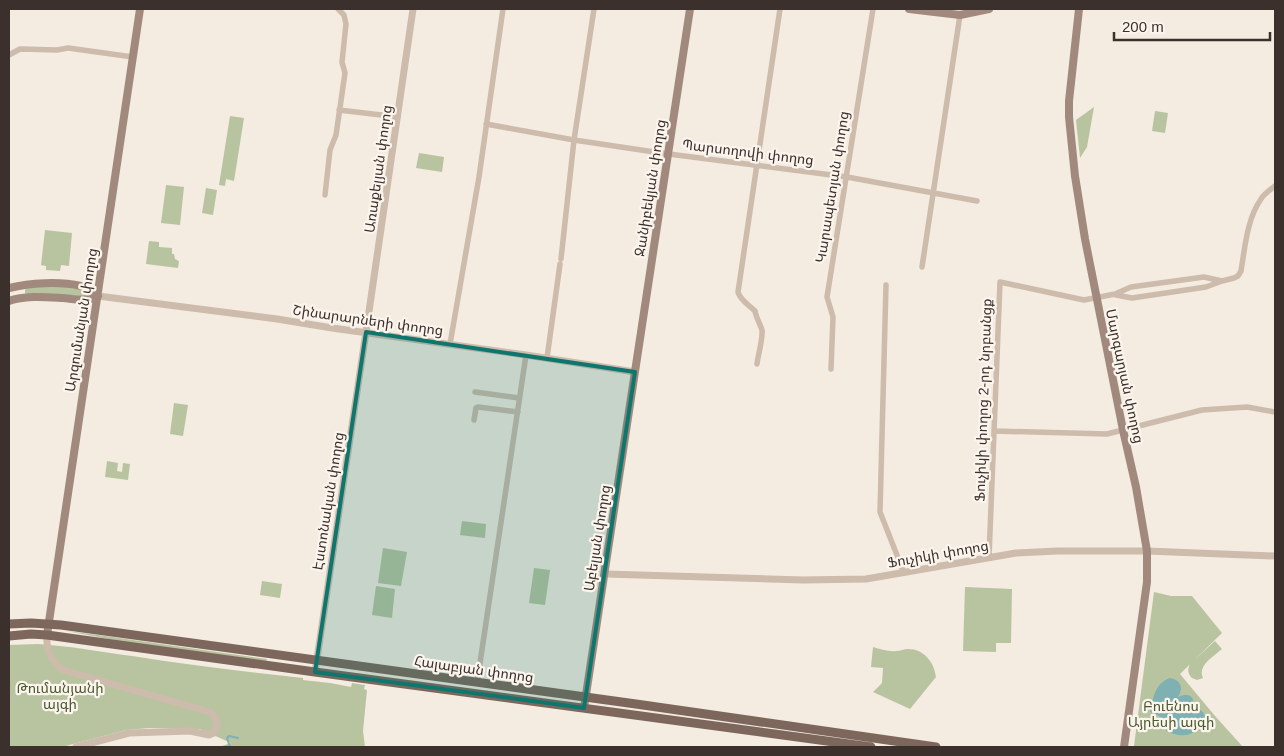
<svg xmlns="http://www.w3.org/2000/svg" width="1284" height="756" viewBox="0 0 1284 756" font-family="Helvetica,'Noto Sans Armenian',sans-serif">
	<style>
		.green { fill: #b8c4a0 }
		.water { fill: #7fb0b2 }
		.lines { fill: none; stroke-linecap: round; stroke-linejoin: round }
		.stream { stroke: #7fb0b2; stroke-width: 2 }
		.minor { stroke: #cdbbac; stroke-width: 5.5 }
		.tertiary { stroke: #cdbbac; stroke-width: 7 }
		.secondary { stroke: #a18a7d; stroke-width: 8 }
		.primary { stroke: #7d675c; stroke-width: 9 }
		.marked { fill: #0f766e; fill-opacity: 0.2; stroke: #0f766e; stroke-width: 4; stroke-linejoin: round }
		.labels { text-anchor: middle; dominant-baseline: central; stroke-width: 4.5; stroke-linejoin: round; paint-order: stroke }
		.street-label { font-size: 14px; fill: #3b302b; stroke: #fbf5ee }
		.park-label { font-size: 14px; fill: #4a5a2e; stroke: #fbf5ee }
	</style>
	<rect width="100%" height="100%" fill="#f4ebe1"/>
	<path class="green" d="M1094,107L1087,147L1080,158L1076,120Z
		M1155,111L1168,113L1165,133L1152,131Z
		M230,116L244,118L234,181L226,179L225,186L219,185Z
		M419,153L444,157L442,172L416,168Z
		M166,185L184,187L180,225L161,223Z
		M206,188L217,190L213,215L202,213Z
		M45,230L72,233L69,266L61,265L60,271L46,270V266L41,265Z
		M149,241L159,242V247L172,248V254H174L175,259L179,261L178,268L146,264Z
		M61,286L85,289L88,293L84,297L28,295L25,293V290L27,287Z
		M174,403L188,405L183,436L170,434Z
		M107,461L118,463L117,471L122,472L123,463L130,464L128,480L105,477Z
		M462,521L486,524L485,538L460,535Z
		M383,548L407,552L401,586L378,583Z
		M534,568L550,570L545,605L529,603Z
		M262,581L282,584L280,598L260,595Z
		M376,586L395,589L392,618L372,615Z
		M965,587L1012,589L1011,643H996V652L963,651Z
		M1154,592L1171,596H1192L1222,633L1180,674L1215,716L1243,747H1135L1134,746Z
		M66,631L98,635L267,659L266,661L140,645Z
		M1215,641L1222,649C1213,657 1197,666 1203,678L1197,680L1192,678C1188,674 1187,670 1190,664Z
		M38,644C70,646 101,652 132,656C189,665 246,672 303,678V680L330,683L351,687L352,683L365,685L364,689L367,690L363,731L365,747H219L231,743L200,729L150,728L126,730L62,747H9V645Z
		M873,647C880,649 889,652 896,651C901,651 904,649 908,649C924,649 934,662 936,677L910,709L873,692L882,683L883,668L871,667Z"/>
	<path class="water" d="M1170,678C1181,680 1184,688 1178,697C1192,691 1197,700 1190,711L1199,709C1212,716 1200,730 1190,734C1182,737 1174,734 1166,731C1165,720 1161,715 1150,712C1153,698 1155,683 1170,678Z"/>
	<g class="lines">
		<path class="stream" d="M230,747L227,738L229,736L238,738"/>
		<path class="minor" d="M9,55L20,49L57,50L68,48L133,57
			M339,110L398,117
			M486,124L574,140L661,153L847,177L977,201
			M325,195L330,150L336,135L345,73L342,62L346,24L344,15L338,9
			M561,259L574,140L594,9
			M922,267L960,15
			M886,285L880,512L904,573
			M1116,295L1132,298L1206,287L1222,281L1234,278L1238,276L1241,271C1245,247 1247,219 1261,199C1264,194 1270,190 1275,186
			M450,344L479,177L503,9
			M547,358L560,264
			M757,364C758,355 763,339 762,330C760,324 756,317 755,311C749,305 740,300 738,292L780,9
			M831,369L833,317L827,297L873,9
			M475,392L519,398
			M474,420L476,408L478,407L518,412
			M994,431L1107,434L1202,410L1247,407L1275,412
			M989,557L1000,282L1084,300L1115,294L1131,287L1204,277L1222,281
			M477,683L526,355"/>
		<path class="tertiary" d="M98,296L277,319L332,328L526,355L635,372
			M605,574L803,580L866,579L1016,553L1058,551H1147L1275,556
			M47,635C46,651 51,661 63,670L210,712C218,719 218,724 214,733L209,735L190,731L129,733L76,747
			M315,672L366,332L413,9"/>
		<path class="secondary" d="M909,9L960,15L989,9
			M1079,9L1069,101V117L1075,176L1085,239L1123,430L1136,487L1147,551V582L1124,747
			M9,288C30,283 59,281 81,286C87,287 92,292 98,296
			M9,301C25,295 46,297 63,298C75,299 87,302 98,296
			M47,635L140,9
			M584,708L690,9"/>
		<path class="primary" d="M9,624L31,623L61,625L636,704L936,747
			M9,636L31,634L47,635L315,672L871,747"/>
	</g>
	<path class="marked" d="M366,332L635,372L584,708L315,672Z"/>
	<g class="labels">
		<g class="street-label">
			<text transform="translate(748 152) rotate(7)">Պարսողովի փողոց</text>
			<text transform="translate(378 169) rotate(-82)">Առաքելյան փողոց</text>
			<text transform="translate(832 187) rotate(-81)">Կարապետյան փողոց</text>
			<text transform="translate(650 188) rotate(-81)">Ջանիբեկյան փողոց</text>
			<text transform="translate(81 320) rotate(-81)">Արզումանյան փողոց</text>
			<text transform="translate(368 320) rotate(8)">Շինարարների փողոց</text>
			<text transform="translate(1125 376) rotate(78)">Մարգարյան փողոց</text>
			<text transform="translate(983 400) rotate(-88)">Ֆուչիկի փողոց 2-րդ նրբանցք</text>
			<text transform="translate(328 501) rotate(-81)">Էստոնական փողոց</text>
			<text transform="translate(597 538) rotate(-81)">Աբելյան փողոց</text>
			<text transform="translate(938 554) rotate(-10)">Ֆուչիկի փողոց</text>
			<text transform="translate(474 669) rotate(8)">Հալաբյան փողոց</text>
		</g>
		<g class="park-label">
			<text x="60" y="688">Թումանյանի<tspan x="60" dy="16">այգի</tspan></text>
			<text x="1171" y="706">Բուենոս<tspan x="1171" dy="16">Այրեսի այգի</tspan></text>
		</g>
	</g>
	<rect width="1284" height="756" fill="none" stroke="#3b302b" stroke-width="20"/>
	<path d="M1114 32v8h156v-8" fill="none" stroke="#3b302b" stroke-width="2.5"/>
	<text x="1122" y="32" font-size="15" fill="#3b302b" stroke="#fbf5ee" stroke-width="4" paint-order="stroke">200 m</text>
</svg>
